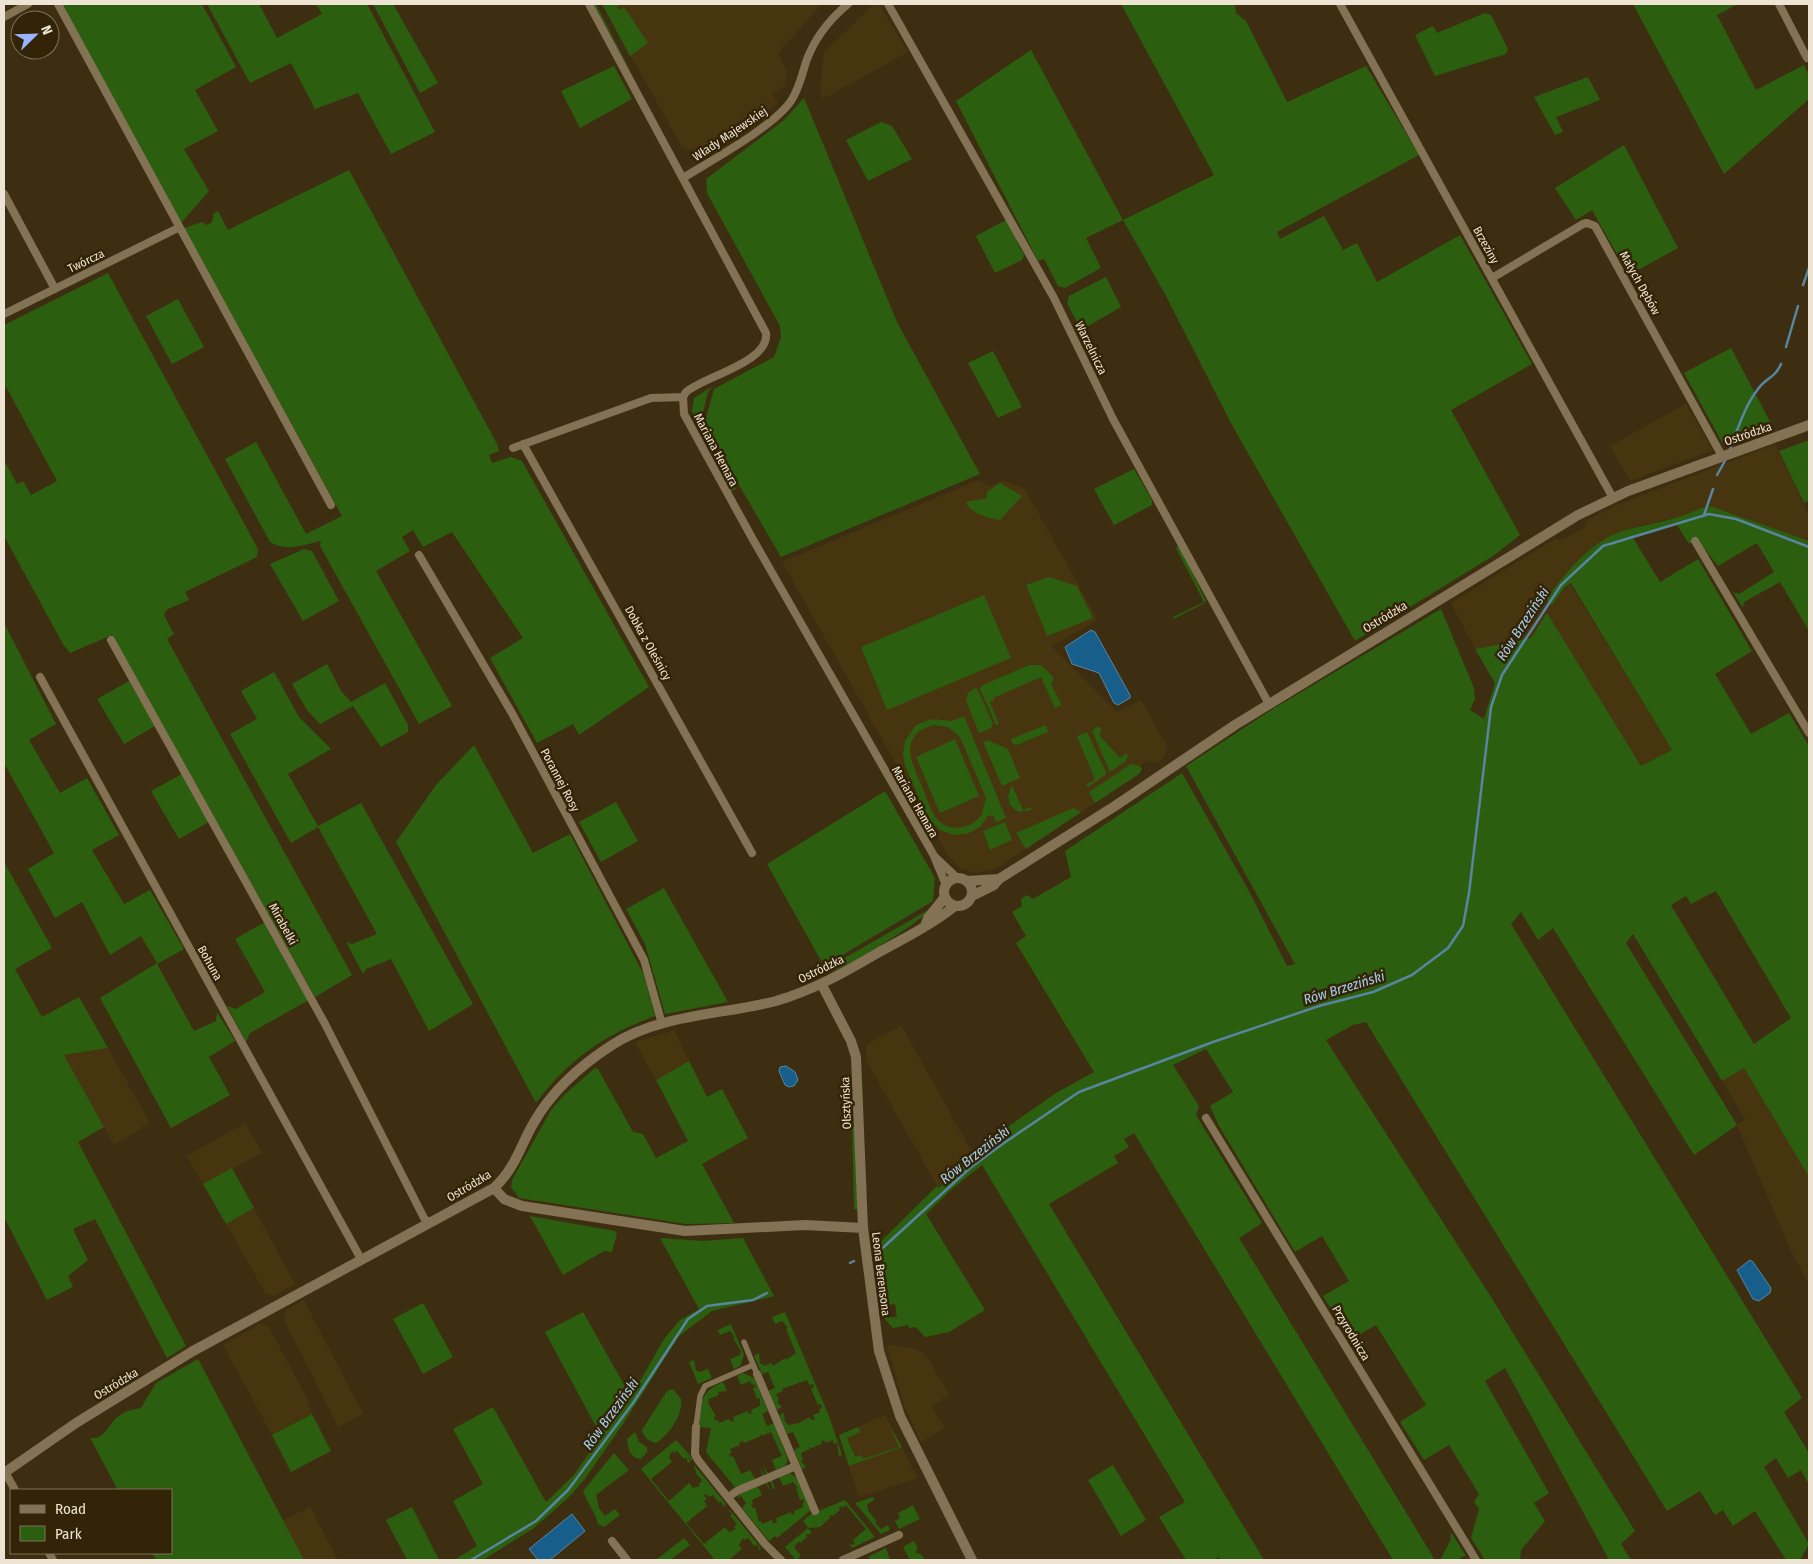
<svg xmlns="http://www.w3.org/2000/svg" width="1813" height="1564" viewBox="0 0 1813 1564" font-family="'Fira Sans Condensed',sans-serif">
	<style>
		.built { fill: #473510 }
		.green { fill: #2c5e0f; fill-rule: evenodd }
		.water { fill: #175e8b; stroke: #5886a1 }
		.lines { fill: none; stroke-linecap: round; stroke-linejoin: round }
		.stream { stroke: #5886a1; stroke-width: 2.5 }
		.pedestrian { stroke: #837254; stroke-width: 5.5 }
		.minor { stroke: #837254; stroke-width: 8 }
		.tertiary { stroke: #837254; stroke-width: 10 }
		.labels { text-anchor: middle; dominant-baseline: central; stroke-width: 5; stroke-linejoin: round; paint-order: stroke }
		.street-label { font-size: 12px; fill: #eee4d4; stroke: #332407 }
		.water-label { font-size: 14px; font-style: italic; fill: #a7cfef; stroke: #332407 }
	</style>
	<rect width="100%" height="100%" fill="#3d2e11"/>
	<path class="built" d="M602,4H822L778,53L787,72L785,85L772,94L778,103L703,154L682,147Z
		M873,5L880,6L908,52L823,99L820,93L824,52Z
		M1686,404L1713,450L1630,481L1610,446Z
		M1775,444L1809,515V541L1710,506L1678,517L1628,529L1601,541L1564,575L1546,599L1552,605L1570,583L1672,750L1641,766L1547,614L1531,638L1475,649L1451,603L1555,539L1561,540L1586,527V521L1617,505Z
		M979,480L989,487L1003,480L1025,489L1098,620L1051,646L1117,712L1141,700L1167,746L1164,758L1156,763L1147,760L1140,766L1142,769L1139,774L997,868L976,873L958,867L947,854L782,562Z
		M901,1025L972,1152L938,1188L866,1060V1045Z
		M674,1030L689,1061L656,1080L635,1042Z
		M108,1048L150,1123L114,1145L64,1055Z
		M1744,1067L1809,1177V1283L1794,1258L1737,1125L1745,1119L1722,1081Z
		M245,1123L262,1153L203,1184L187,1156Z
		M254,1208L295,1284L274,1296L266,1294L226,1224Z
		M304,1300L363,1414L338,1427L284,1320L286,1310Z
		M260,1324L269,1327L306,1396L312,1414L272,1435L223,1345Z
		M887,1345L913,1348L925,1354L950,1395L932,1406L945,1428L921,1442L904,1406Z
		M885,1415L918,1478L859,1497L839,1435Z
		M310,1507L338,1560H304L282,1521Z"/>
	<path class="green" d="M61,4H202L236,67L195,90L218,131L184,149L209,191L181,223Z
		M207,4H259L277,38L322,14L316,4H367L435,132L391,154L358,93L315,109L291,63L250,83Z
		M373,4H393L438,83L420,93Z
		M594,4H596L631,72L630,71Z
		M602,4H621L617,7L619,10L624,7L648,43L630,56Z
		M1121,4H1235L1236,13L1246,21L1287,102L1366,66L1419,155L1277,232L1280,239L1324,216L1343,250L1357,243L1377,282L1460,235L1532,364L1451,410L1520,535L1493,556L1355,641L1232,425L1165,294L1123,220L1086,238L1101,268L1065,288L1058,286L1044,259L1038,261L956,101L1031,50L1123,220L1214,175Z
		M1633,4H1738L1717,15L1756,90L1804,65L1809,76V99L1724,174Z
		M1485,13L1491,15L1508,49L1506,54L1435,76L1415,35L1433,26L1437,33Z
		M614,66L632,99L580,128L561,91Z
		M1588,77L1600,100L1556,117L1563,132L1555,135L1534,97Z
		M804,98L897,322L980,474L781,557L704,425L714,389L774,357L781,337L780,326L707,193L706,179L784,120Z
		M881,122L892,126L912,159L868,181L846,140Z
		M1624,145L1678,248L1629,275L1592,210L1576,220L1555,188Z
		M349,170L497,444L499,451L489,455L492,463L511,457L522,461L649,687L579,735L573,724L537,743L490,658L523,638L452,532L423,547L413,530L402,537L410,551L376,571L452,706L419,724L320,546L321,541C303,545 287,552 270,542L225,459L256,442L306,534L342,516L184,228L202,222L207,225L212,222L214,213L218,211L228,230Z
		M1006,220L1024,255L1022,260L995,273L976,236Z
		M108,273L258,549L257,557L185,592L189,600L166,610L164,615L174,634L167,639L352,975L315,997L112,635L70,653L63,644L4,536V460L17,484L23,481L31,495L57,481L4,383V325Z
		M1106,277L1121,307L1081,330L1067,303L1069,296Z
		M178,299L204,347L172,364L146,316Z
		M1731,348L1774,429L1723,444L1684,373Z
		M993,351L1022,407L998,418L968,363Z
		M713,386L708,392L700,425L736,489L730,492L692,411L694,398Z
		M1809,440V501L1804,503L1779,451Z
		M1134,469L1152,500V505L1114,525L1094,489Z
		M1000,483L1022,496L1000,520C988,517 971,515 966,502L987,498V492Z
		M1710,506L1809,541V631L1780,582L1744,602L1743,608L1733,592L1739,594L1774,572L1757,543L1718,566L1696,538L1689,544L1677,525L1633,538L1660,582L1698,559L1752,651L1715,674L1751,734L1789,713L1809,746V1177L1744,1068L1722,1081L1633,934L1626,943L1737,1125L1694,1155L1553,928L1538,940L1521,912L1511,924L1802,1398L1784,1412L1809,1453V1485L1801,1470L1788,1478L1776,1458L1764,1467L1809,1544L1800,1560H1786L1755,1511L1733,1526L1723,1510L1715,1515L1700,1491L1667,1511L1366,1022L1353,1025L1326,1040L1491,1297L1635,1531L1621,1544L1631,1560H1605L1608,1558L1505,1368L1485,1381L1549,1493L1534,1503L1545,1521L1521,1550L1520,1560H1485L1471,1538L1479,1509L1474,1502L1479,1494L1449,1445L1424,1460L1400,1422L1426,1405L1376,1325L1350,1340L1323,1296L1349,1281L1322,1236L1295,1252L1219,1126L1210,1106L1233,1092L1206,1049L1173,1065L1199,1106L1196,1115L1262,1223L1239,1238L1435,1560H1393L1134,1133L1124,1139L1129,1147L1114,1156L1118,1163L1049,1204L1264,1560H1221L1219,1557L1214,1560H1186L1159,1517L1185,1502L982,1165L953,1188L926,1214L985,1310L949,1332L925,1337L916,1327L909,1328L908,1325L893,1328L884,1318L897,1317L895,1304L888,1305V1310L881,1311L873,1249L937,1186L939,1188L972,1152L1056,1093L1094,1072L1016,943L1026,936L1012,912L1022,906L1021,899L1027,895L1033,899L1071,877L1065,851L1182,773L1249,891L1287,966L1295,964L1186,766L1276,707L1441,609L1474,688L1475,699L1470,710L1484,719L1495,683L1475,649L1531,638L1547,613L1641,766L1672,750L1571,583L1565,587L1552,605L1546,599C1566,572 1594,537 1629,529C1645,525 1662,522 1678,517C1689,514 1698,508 1710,506ZM1716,891L1791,1018L1754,1044L1671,905L1686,896L1691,904Z
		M1179,545L1206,601L1203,604L1173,619V617L1204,602L1176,548Z
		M304,549L312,551L339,601L303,621L270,564Z
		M1049,577L1077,586L1093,618L1047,636L1026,585Z
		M984,595L1011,658L887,710L861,647Z
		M4,623L56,724L29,740L60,793L87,778L119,835L92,850L124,904L150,890L184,949L157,964L194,1031L216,1021L217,1012L235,1041L209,1057L230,1095L171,1128L100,998L157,963L141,936L110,955L82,902L55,918L28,869L54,853L4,763Z
		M327,664L341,691L351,702L385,683L408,725V732L381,747L353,706L320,724L307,710L292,684Z
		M1029,665H1041L1054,678L1051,685L1062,705L1055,708L1041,677L993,698L994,700L990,702L999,724L996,725L980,689L981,686Z
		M274,672L299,717L331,749L288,774L318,826L361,803L473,1004L429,1031L391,959L366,969L363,974L346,942L352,944L377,934L318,827L291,843L230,734L257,719L241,691Z
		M129,681L155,726L124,744L97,699Z
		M975,688L978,690L993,724L991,728L979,733L966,701L968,693Z
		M964,716L1006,818L996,822L993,815L988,816L980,827L969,833L954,835L940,830L927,817L905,765L903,754L905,741L916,725L932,719L952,721ZM934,725L948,727L960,737L986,798L981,816C970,829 949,833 937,819C930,811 927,797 922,787C912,763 897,735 934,725Z
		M1046,725L1048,732L1017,745L1013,744L1011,739Z
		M1098,726L1102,730L1099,735L1120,758L1126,753L1128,756L1126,761L1110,772L1092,731Z
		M1087,732L1106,772L1105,775L1088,787L1086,784L1095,780L1077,736Z
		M955,739L979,796L940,813L916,757Z
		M987,740L1008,749L1020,778L1002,786L983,742Z
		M474,745L533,853L570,834L644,975L655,1016C605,1034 568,1060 536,1103L396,842L436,785Z
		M1131,764L1140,766L1142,769L1139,774L1095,803L1089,792Z
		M182,774L209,822L179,839L151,791Z
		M1012,785L1023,810L1031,807L1032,810L1018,812L1010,805L1008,796Z
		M885,791L935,878L933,901L824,966L767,864Z
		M616,802L638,841L601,862L579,822Z
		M1073,808L1081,812L1026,849L1016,833Z
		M1005,822L1012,840L990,850L983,831Z
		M4,862L52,948L15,969L42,1017L79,997L108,1048L64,1055L104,1127L78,1142L186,1346L167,1358L95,1219L73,1229L88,1260L68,1276L73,1287L47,1300L4,1217Z
		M664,888L728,1002L665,1014L645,944L626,909Z
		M930,909C923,921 837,975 824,973L822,971Z
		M265,922L309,1000L250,1033L246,1042L227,1006L236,1009L265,992L235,939Z
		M689,1061L707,1097L722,1089L748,1138L702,1164L734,1223L686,1224L519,1198L511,1187L512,1180L551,1110L565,1094L595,1068L598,1069L633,1132L643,1134L656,1158L688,1141L656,1080Z
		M852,1124L855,1129L858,1209H854Z
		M232,1168L254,1208L226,1224L203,1184Z
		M530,1216L615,1231L617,1234L612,1252L604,1251L563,1275Z
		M660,1238L703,1241L743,1238L774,1296L712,1311L679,1336L623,1424L584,1480L568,1498L534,1528L483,1560H454L477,1546L453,1501L483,1484L453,1429L493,1407L546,1502L574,1475L601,1436L545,1332L583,1312L631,1397L664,1339L680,1320L699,1309Z
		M423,1303L453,1357L423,1374L393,1319Z
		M785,1312L829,1416L842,1455L839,1456L837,1443L834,1444L833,1440L825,1443L824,1440L821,1442L822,1444L812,1448L809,1447L810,1449L801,1453L803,1460L801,1461L806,1467L802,1469L794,1450L800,1447L793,1432L787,1434L779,1415L784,1413L785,1422L789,1425L799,1423L810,1417L811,1420L815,1419L813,1415L820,1412L819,1409L822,1408L821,1404L818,1405L811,1389L814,1387L813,1384L809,1385L807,1380L782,1389L783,1391L776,1394L779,1400L777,1402L782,1407L776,1410L768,1391L775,1388L768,1372L762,1374L754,1356L759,1353L760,1364H763L764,1366L771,1363L773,1366L785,1358L786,1360L796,1353L786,1329L788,1328L782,1321L775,1324L772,1317Z
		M731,1324L744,1355L740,1366L734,1369L730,1359L740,1355L741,1351L733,1338L735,1337L730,1331L720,1335L718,1330Z
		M198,1359L304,1560H156L152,1553H171V1490H118L90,1438C107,1439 107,1424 119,1416C126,1410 132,1410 141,1408L156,1383Z
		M694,1360L696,1370L699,1372L708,1369L712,1378L698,1384L689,1362Z
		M743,1373L754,1378L768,1411L762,1414L767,1426L774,1423L788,1460L785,1466L766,1474L763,1466L768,1473L776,1470L772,1460L782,1456L771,1432L762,1436L761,1434L759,1437L744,1443L743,1441L739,1443L740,1445L730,1449L732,1453L729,1454L731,1457L733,1456L741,1474L750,1470L755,1479L762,1475L761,1468L764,1475L729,1491L735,1487L706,1452L711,1428L699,1427C702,1403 698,1393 723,1382L727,1391L718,1392L719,1395L709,1399L708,1403L716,1416L714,1417L715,1421L718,1420L719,1423L729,1419L731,1422L734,1421L733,1417L748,1411L749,1414L752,1413L751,1410L760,1406V1398L757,1399L753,1388L756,1387L754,1384L752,1385L750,1381L741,1385L737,1376Z
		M673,1389L681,1399C683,1415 669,1435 656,1443C650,1442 643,1437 642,1430L667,1391Z
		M312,1414L331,1451L291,1472L272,1435Z
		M889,1425L902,1447L849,1466L839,1435L858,1427L860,1432L847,1438L855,1457L861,1455L863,1459L899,1447Z
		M635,1432L639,1442L647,1447V1452L641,1459C629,1458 628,1447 627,1439Z
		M676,1440L693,1459L692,1461L683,1451L691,1461L688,1463L686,1457L684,1459L677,1451L674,1453L672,1451L669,1457L672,1462L651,1479L669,1501L689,1483L693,1488L700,1486L699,1484L702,1481L695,1472L696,1471L694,1467L692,1469L695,1466L726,1504L723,1507L721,1501L719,1503L713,1495L709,1497L706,1494L704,1495L707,1499L704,1501L707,1506L686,1523L704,1544L725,1527L729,1532L736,1529L734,1527L737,1524L730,1516L732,1514L730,1511L726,1512L730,1510L761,1548L758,1551L759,1547L757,1545L754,1546L748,1538L745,1540L743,1538L739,1545L742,1549L729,1560H715L641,1469Z
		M614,1453L629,1470L596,1495L599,1508L605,1516L615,1509L620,1515L604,1527L598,1524C595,1511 587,1503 583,1491Z
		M1113,1465L1146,1520L1121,1536L1088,1480Z
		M790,1473L797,1478L811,1510L777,1538L775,1536L769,1541L742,1508L746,1503L741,1496L737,1499L740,1494L767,1482L770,1490H769L766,1483L758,1487L762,1495L752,1500L753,1504L751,1505L753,1508L755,1507L759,1522L761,1521L762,1524L772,1520L773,1524L777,1522L776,1518L791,1512L792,1515L795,1513L794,1511L803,1507L802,1504L804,1503L803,1499L800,1500L796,1489L798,1488L793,1482L783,1486L779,1477L772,1481L775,1488L773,1489L770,1481Z
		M873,1497L874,1500L867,1504L868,1510L877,1522L875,1523L881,1529L888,1525L890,1530L881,1534L855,1503Z
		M845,1500L875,1537L852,1548L849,1544L853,1545L855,1542L853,1540L866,1529L846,1505L843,1508L841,1506L839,1508L840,1510L833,1516L832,1515L829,1516L830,1518L820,1527L808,1528L812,1533L806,1535L807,1537L800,1543L799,1541L794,1547L801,1556L796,1560L785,1547L808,1528L803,1521L811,1514Z
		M913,1505L920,1519L899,1529L895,1521L900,1518L898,1513Z
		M412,1507L439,1560H407L386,1520Z
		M1451,1532L1466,1556L1461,1557L1459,1560H1440L1450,1541Z
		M684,1538L690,1545L670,1560H656Z
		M914,1541L918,1549L916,1550L917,1554L920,1553L925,1560H910L903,1547Z
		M886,1548L890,1560H870L868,1557Z"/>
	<path class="water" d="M1091,630L1095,632L1130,695V698L1118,705L1114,703L1099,673L1072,664L1065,647Z
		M786,1066L795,1072L798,1080L794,1086L789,1087L785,1085L779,1071L780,1067Z
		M1750,1260L1753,1262L1771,1288L1770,1293L1759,1301L1753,1299L1737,1270Z
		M572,1514L585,1531L550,1560H538L529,1549Z"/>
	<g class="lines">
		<path class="stream" d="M1803,285L1809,268
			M1786,347L1798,306
			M1730,449C1738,429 1744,407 1758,389C1766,378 1775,378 1781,364
			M1717,475L1726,459
			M1704,515L1713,489
			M876,1254L970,1168L1001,1145L1079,1092L1213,1042L1319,1006L1373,992L1412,975L1448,948L1463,926L1469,893L1491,707L1502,675L1561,585L1603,546L1709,514L1736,519L1809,547
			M850,1263L854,1261
			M471,1560L536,1521L568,1490L633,1403L688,1319L707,1306L753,1300L767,1293"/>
		<path class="pedestrian" d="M744,1342L757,1374
			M696,1427L700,1396L705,1386L753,1365"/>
		<path class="minor" d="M58,4L331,505
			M589,4L766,333C770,362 705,376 686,392L683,397L684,414L751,536L933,854L946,885
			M888,4L1054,298L1113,419L1269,704
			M1340,4L1613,498
			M1779,4L1807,58
			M4,17L28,4
			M683,178C712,160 773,127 791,101C799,89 802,75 806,62C814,39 830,19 848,4
			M4,194L55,289
			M1492,278L1583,224L1587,223L1595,226L1722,456
			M4,314L178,228
			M523,444L752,853
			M513,448L651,398L683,397
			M1695,541L1809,733
			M419,555L513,715L644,960L662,1024
			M111,640L324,1022L424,1218L429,1223
			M40,677L361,1259
			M934,856L956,877
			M1206,1118L1476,1560
			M757,1374L815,1511
			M696,1427L695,1454L698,1460L765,1544L781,1560
			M5,1472L15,1490
			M728,1497L739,1490L796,1466
			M612,1541L627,1560
			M49,1553L53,1560
			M843,1560L899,1535"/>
		<path class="tertiary" d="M944 892a14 14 0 1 1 28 0a14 14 0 1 1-28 0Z
			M967,881L999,879
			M972,896L994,885L999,879L1115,806L1235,725L1578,515L1628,491L1809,425
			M925,926L928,918L945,897
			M822,985L851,1041L856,1057L863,1228L879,1351L900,1416L972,1560
			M494,1188L504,1199L522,1206L685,1231L805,1225L863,1228
			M4,1473L76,1423L193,1351L494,1188C514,1170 520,1147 533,1124C551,1092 581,1065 612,1045C660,1014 722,1015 776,1001C814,990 847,971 881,951C907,937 932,924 955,906"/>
	</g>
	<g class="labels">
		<g class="street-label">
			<text transform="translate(730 134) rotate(-34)">Włady Majewskiej</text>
			<text transform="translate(1486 245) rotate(61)">Brzeziny</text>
			<text transform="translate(86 261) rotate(-26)">Twórcza</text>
			<text transform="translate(1640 283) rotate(61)">Małych Dębów</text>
			<text transform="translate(1091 348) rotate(64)">Warzelnicza</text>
			<text transform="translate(1748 434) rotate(-19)">Ostródzka</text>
			<text transform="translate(716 450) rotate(62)">Mariana Hemara</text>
			<text transform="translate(1385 617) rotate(-31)">Ostródzka</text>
			<text transform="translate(648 643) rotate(61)">Dobka z Oleśnicy</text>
			<text transform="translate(560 780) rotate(62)">Porannej Rosy</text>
			<text transform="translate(915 802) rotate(60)">Mariana Hemara</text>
			<text transform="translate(283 924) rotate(61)">Mirabelki</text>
			<text transform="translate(210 963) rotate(61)">Bohuna</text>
			<text transform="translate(821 969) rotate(-26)">Ostródzka</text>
			<text transform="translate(846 1103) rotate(-92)">Olsztyńska</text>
			<text transform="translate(469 1186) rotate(-31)">Ostródzka</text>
			<text transform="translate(881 1274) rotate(83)">Leona Berensona</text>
			<text transform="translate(1351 1333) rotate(59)">Przyrodnicza</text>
			<text transform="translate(116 1384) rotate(-31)">Ostródzka</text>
		</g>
		<g class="water-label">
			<text transform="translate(1523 624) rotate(-57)">Rów Brzeziński</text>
			<text transform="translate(1344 988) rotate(-17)">Rów Brzeziński</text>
			<text transform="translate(975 1155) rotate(-38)">Rów Brzeziński</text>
			<text transform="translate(611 1414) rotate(-54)">Rów Brzeziński</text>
		</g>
	</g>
	<rect width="1813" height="1564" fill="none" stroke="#eee4d4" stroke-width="10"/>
	<rect x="10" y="1489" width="162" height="65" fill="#332407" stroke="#7e7159"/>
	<rect x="20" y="1505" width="25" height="8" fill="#837254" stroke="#7e7159"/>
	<text x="55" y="1514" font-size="15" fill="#eee4d4">Road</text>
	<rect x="20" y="1526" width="25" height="15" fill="#2c5e0f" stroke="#7e7159"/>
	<text x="55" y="1539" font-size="15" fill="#eee4d4">Park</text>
	<g transform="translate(35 35) rotate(67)"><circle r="24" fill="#332407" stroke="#7e7159"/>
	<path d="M0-4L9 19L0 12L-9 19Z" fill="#9ab5fd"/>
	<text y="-8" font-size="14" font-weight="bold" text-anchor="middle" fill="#eee4d4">N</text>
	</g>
</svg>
